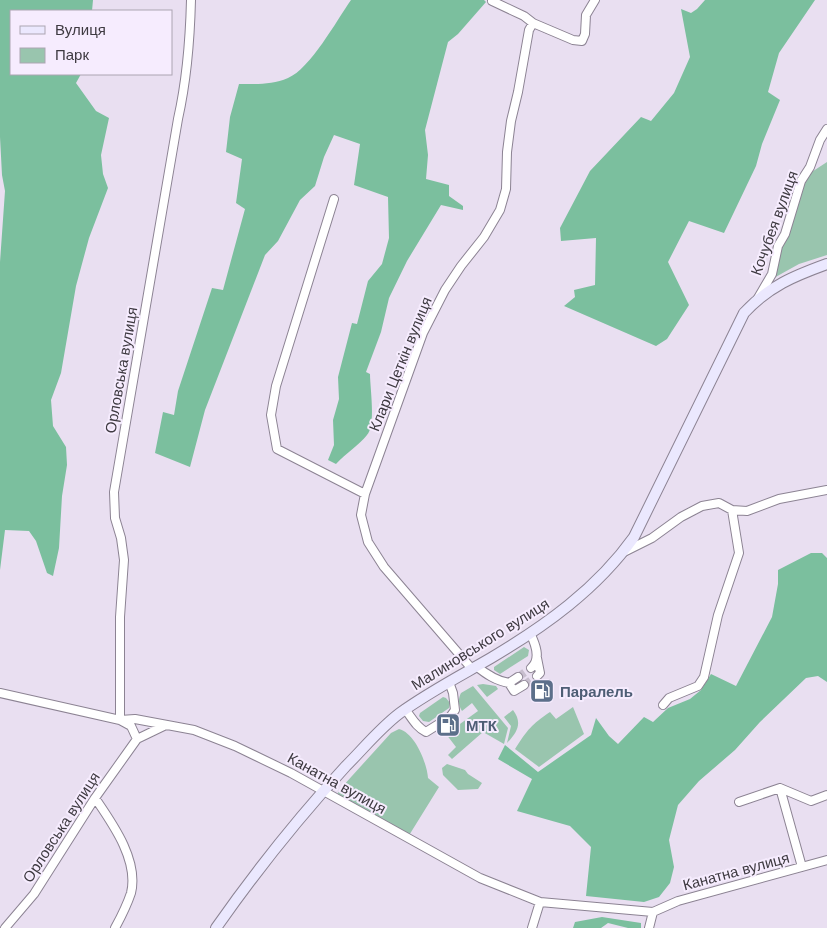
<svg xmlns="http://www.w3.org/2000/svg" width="827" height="928" viewBox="0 0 827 928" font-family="Helvetica,sans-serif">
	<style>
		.green { fill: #99c5ae }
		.forest { fill: #7bbf9e }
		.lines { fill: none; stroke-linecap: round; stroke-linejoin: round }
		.street-tunnel { stroke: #c7bece; stroke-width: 8; stroke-dasharray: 8 4; stroke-linecap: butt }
		.street-casing { stroke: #8c8393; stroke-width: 10 }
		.secondary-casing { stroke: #8c8393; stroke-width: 12 }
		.street { stroke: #fff; stroke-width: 8 }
		.secondary { stroke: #ebe8fe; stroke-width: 10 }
		.labels { text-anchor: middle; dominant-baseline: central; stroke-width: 4; stroke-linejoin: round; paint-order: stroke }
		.street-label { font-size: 15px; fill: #3e3a41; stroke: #f6ecfe }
		.service-label { font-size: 15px; font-weight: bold; fill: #4e5e75; stroke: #f6ecfe; text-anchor: start }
	</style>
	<rect width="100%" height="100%" fill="#e9dff1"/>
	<path class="green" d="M827,162V255L799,264L772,279L804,177Z
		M524,647L529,650L528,656L500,674L494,670V667Z
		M483,684L496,686L498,689L487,697L477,685Z
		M473,686L508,728L504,744L483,732L452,759L448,755L456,747L446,734L478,711L472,703L462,711C458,705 458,699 461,693Z
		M443,697L446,698L450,703L449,708L429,722L423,721L419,716L420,713Z
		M573,707L584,734L539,767L515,749C528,729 531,725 550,712L556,719Z
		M513,710C523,723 517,733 507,743L511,726L504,717Z
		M399,729C415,733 427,763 428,778L439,787L408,837L339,799L338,793L342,787L391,733Z
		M447,764L465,770L468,774L482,783L478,789L458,790L443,775L442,768Z"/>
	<path class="forest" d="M0,0H93L92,11H11V74H81L76,83L96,111L109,118L101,155L103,174L108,188L89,238L76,286L61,373L51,400L53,426L66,447L67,465L62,496L59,548L53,576L47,573L36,541L29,531L5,530L0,570V262L5,191L2,175L0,137Z
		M351,0H484L486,2L458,34L448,42L425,130L428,155L426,179L449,185V196L463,206V210L441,205L407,261L389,298L381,332L366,372L370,374C370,388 376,425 367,435C359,445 346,453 336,464L328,460L334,445L333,420L339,399L338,377L352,323L357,324L368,281L382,264L389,238L388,197L354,185L360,144L334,135L324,157L315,186L300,200L278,241L265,255L205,410L190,467L155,453L163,412L174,415L178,391L212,288L223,290L245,209L236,203L242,159L226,152L230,117L239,84C256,84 272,85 288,78C310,69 337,20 351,0Z
		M705,0H815L779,53L768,92L780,100L762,144L756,166L724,233L689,221L668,262L689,305L667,339L656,346L564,306L575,297L574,290L595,285L596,238L561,241L560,228L590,171L641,117L651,121L674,93L690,57L681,9L691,13L697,9Z
		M811,553H822L827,558V682L818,676L806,678L760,722L735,750L699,781L678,805L669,840L674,867L670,883L659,897L644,902L586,896L591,847L570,826L517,811L532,779L498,759L505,745L538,772L591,735L596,718L609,736L618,744L644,717L653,722L668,708L690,699L701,690L711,674L736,686L772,617L778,584V570Z
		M602,917L641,923V928H628L608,923L601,928H573L575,922Z"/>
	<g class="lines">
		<path class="street-tunnel" d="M518,677L531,668
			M524,685L537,676"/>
		<defs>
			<path id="street" d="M533,23L573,40L582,41L585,34L586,15L595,0
				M334,199L276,386L271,415L277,449L365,494
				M758,298L772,274L778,246L785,234L801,181L810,167L820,140L827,129
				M624,552L652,538L681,517L702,506L719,503L732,510L747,511L779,499L827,490
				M530,633C535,643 542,659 531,668
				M476,666C486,674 496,681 509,683L518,677
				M472,669L384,567L368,542L361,515L365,494L423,333L445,290L461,266L484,237L500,210L506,189L507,152L511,121L518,92L529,30L533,23L524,16L492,1
				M537,676L540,673L537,658
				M509,683L514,691L524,685
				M0,693L120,720L135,719L194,730L235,746L291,773L480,878L540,902L653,912L678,901L827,860
				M663,705L669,698L698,686L704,677L718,615L739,553L732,510
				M405,709C412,718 416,727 426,732L450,717L455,710L453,693L449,682
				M137,739L166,725
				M780,788L802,867
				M95,798C112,823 139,860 131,893C127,905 121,917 115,928
				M739,802L780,788L811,801L827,795
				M5,928L34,894L95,798L137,739L131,726L120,720V617L124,560L121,538L115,518L114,492L178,119C187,79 190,40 191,0
				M532,928L540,902
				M649,928L653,912"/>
			<path id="secondary" d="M216,928C256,871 299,817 346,766C364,748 380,728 400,713C429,692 460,676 491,658C545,626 597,589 634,537L744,313C769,286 794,276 827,264"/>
		</defs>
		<use href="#street" class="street-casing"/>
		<use href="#secondary" class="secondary-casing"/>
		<use href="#street" class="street"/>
		<use href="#secondary" class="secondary"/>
	</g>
	<defs>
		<symbol id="fuel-square" viewBox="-11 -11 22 22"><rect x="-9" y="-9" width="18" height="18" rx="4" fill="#5c6f8a" stroke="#f6ecfe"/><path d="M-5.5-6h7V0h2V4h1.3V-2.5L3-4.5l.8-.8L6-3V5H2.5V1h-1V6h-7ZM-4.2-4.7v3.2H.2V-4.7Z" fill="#fff"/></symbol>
	</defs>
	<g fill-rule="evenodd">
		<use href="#fuel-square" x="528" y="677" width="28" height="28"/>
		<use href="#fuel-square" x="434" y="711" width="28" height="28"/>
	</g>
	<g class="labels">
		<g class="street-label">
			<text transform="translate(774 223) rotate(-70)">Кочубея вулиця</text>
			<text transform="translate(400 364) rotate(-68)">Клари Цеткін вулиця</text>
			<text transform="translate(121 370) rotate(-80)">Орловська вулиця</text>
			<text transform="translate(480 644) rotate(-32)">Малиновського вулиця</text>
			<text transform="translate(337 783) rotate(29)">Канатна вулиця</text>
			<text transform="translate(61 827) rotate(-57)">Орловська вулиця</text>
			<text transform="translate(736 871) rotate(-15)">Канатна вулиця</text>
		</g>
		<g class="service-label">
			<text x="560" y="691">Паралель</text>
			<text x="466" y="725">МТК</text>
		</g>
	</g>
	<rect x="10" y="10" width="162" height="65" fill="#f6ecfe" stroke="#aca5b2"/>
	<rect x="20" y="26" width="25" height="8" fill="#ebe8fe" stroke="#aca5b2"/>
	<text x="55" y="35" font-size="15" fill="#3e3a41">Вулиця</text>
	<rect x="20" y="48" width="25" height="15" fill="#99c5ae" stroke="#aca5b2"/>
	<text x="55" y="60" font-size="15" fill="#3e3a41">Парк</text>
</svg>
